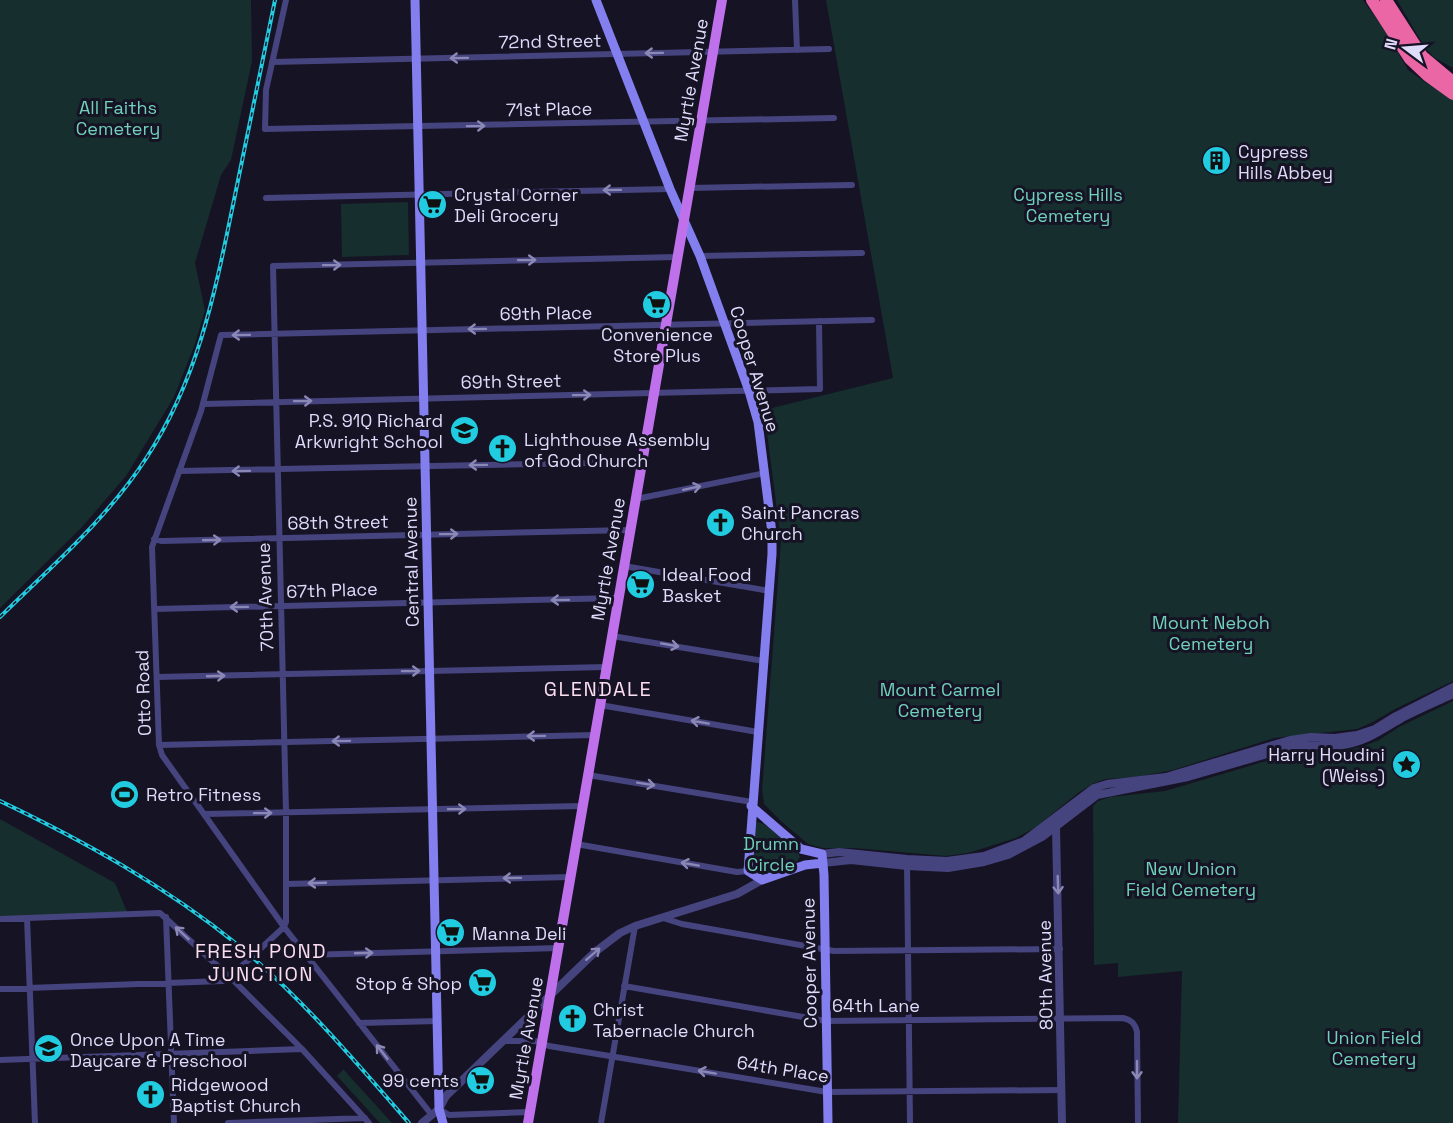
<svg xmlns="http://www.w3.org/2000/svg" width="1453" height="1123" viewBox="0 0 1453 1123" font-family="'Space Grotesk',sans-serif">
	<style>
		.green { fill: #162e2d }
		.lines { fill: none; stroke-linecap: round; stroke-linejoin: round }
		.minor { stroke: #46447e; stroke-width: 6 }
		.tertiary { stroke: #46447e; stroke-width: 8 }
		.secondary { stroke: #837fee; stroke-width: 9 }
		.primary { stroke: #bf71ec; stroke-width: 10 }
		.motorway { stroke: #ea66a4; stroke-width: 12 }
		.rail-casing { stroke: #21cce1; stroke-width: 4 }
		.rail { stroke: #161325; stroke-width: 1.5; stroke-dasharray: 4.5; stroke-linecap: butt }
		.oneway { stroke: #8b88b6 }
		.labels { text-anchor: middle; dominant-baseline: central; stroke-width: 6; stroke-linejoin: round; paint-order: stroke }
		.street-label { font-size: 18px; fill: #dfdbfa; stroke: #161325 }
		.park-label { font-size: 18px; fill: #70d1ba; stroke: #161325 }
		.poi-label { font-size: 18px; fill: #dfdbfa; stroke: #161325; text-anchor: start }
		.neighbourhood-label { font-size: 20px; letter-spacing: 1.5px; fill: #faddef; stroke: #161325 }
	</style>
	<rect width="100%" height="100%" fill="#161325"/>
	<path class="green" d="M0,0H251L252,61L231,160L221,175L195,263L205,310L195,344L174,397L126,476L82,527L0,608Z
		M826,0H1363L1388,35L1408,70L1428,84L1446,94L1453,100V681L1397,708L1371,723L1357,729L1274,738L1173,770L1137,777L1106,779L1094,783L1078,793L1036,827L1016,838L968,853L946,856L854,848H822L808,844L782,822L764,804L762,790L781,541L764,410L893,378Z
		M1397,0H1453V68L1435,58L1425,48Z
		M408,202L409,255L342,257L341,204Z
		M1453,701V1123H1178L1182,971L1118,977V963L1094,965L1093,806L1098,801L1110,797L1165,791L1300,751L1344,750L1362,747L1379,740L1399,727Z
		M0,819L115,883L128,914L0,919Z
		M757,822C768,823 796,846 800,857L795,864L760,876L750,866L752,829Z
		M344,1069V1070L392,1123H380L337,1076Z"/>
	<g class="lines">
		<path class="minor" d="M286,0L266,90L265,129L834,118
			M795,0L797,50
			M272,62L829,49
			M689,188L852,185
			M266,198L670,189
			M700,256L862,253
			M203,404L820,389L819,321
			M179,471L641,462
			M636,499L765,473
			M154,539L162,541L630,530
			M624,566L770,591
			M155,609L618,598
			M612,636L764,661
			M157,677L606,667
			M600,705L758,732
			M159,745L595,735
			M588,775L752,802
			M204,814L582,806
			M576,844L737,872L748,871
			M907,863L910,1123
			M286,884L571,877
			M166,917L174,1123
			M27,918L35,1123
			M663,918L682,924L834,951L1060,949
			M0,919L160,913L234,981L302,1049L369,1123
			M284,927L286,922V812L273,266L677,257
			M305,955L558,948
			M624,986L826,1021L1123,1018C1131,1020 1135,1023 1137,1032L1138,1123
			M0,989L223,981L233,974L284,927
			M359,1023L438,1021
			M503,1041H535L549,1046L827,1092L1062,1090
			M0,1060L302,1049
			M439,1109L449,1115L530,1112
			M431,1114L284,927L162,755L159,745L152,547L201,411L221,335L872,320
			M228,1123L365,1118
			M601,1123L635,926"/>
		<path class="tertiary" d="M1056,827L1062,1123
			M822,854L839,852L907,859L947,861L984,856L1024,841L1094,788L1107,784L1166,777L1290,740L1311,737L1335,738L1357,735L1375,729L1396,716L1453,687
			M823,863L851,860L907,866L948,868L984,862L1008,855L1042,837L1097,795L1188,777L1291,747C1308,744 1325,746 1343,745C1366,742 1383,729 1402,718C1419,709 1436,702 1453,694
			M422,1123L439,1109L446,1096L595,952L620,933L635,926L737,894L762,880"/>
		<path class="secondary" d="M415,0L439,1109L443,1123
			M596,0L670,189L700,256L749,391L758,422L772,533V554L748,871L762,880L805,865L823,863
			M751,806L801,849L822,854L824,875L828,1123"/>
		<path class="primary" d="M528,1123L722,0"/>
		<path class="motorway" d="M1372,0L1410,59L1428,76L1453,94
			M1386,0L1422,56L1453,82"/>
		<defs>
			<path id="rail" d="M0,617C52,566 108,518 147,457C199,377 215,292 234,200C248,134 261,67 275,0
				M0,801C84,841 165,886 238,945C299,995 357,1063 409,1123"/>
		</defs>
		<use href="#rail" class="rail-casing"/>
		<use href="#rail" class="rail"/>
	</g>
	<defs><path id="oneway-shaft" d="M-6 0H5M1.5-3L5.5 0L1.5 3" fill="none" stroke-width="1.6" stroke-linecap="round" stroke-linejoin="round" transform="scale(1.5)"/></defs>
	<g class="oneway">
		<use href="#oneway-shaft" transform="translate(654 53) rotate(179)"/>
		<use href="#oneway-shaft" transform="translate(459 58) rotate(179)"/>
		<use href="#oneway-shaft" transform="translate(476 126) rotate(-1)"/>
		<use href="#oneway-shaft" transform="translate(612 190) rotate(179)"/>
		<use href="#oneway-shaft" transform="translate(527 260) rotate(-1)"/>
		<use href="#oneway-shaft" transform="translate(332 265) rotate(-1)"/>
		<use href="#oneway-shaft" transform="translate(477 329) rotate(179)"/>
		<use href="#oneway-shaft" transform="translate(241 335) rotate(179)"/>
		<use href="#oneway-shaft" transform="translate(582 395) rotate(-1)"/>
		<use href="#oneway-shaft" transform="translate(303 401) rotate(-1)"/>
		<use href="#oneway-shaft" transform="translate(478 465) rotate(179)"/>
		<use href="#oneway-shaft" transform="translate(241 471) rotate(179)"/>
		<use href="#oneway-shaft" transform="translate(692 488) rotate(-12)"/>
		<use href="#oneway-shaft" transform="translate(449 534) rotate(-1)"/>
		<use href="#oneway-shaft" transform="translate(212 540) rotate(-2)"/>
		<use href="#oneway-shaft" transform="translate(560 600) rotate(179)"/>
		<use href="#oneway-shaft" transform="translate(239 607) rotate(179)"/>
		<use href="#oneway-shaft" transform="translate(670 645) rotate(10)"/>
		<use href="#oneway-shaft" transform="translate(411 671) rotate(-1)"/>
		<use href="#oneway-shaft" transform="translate(216 676) rotate(-2)"/>
		<use href="#oneway-shaft" transform="translate(700 722) rotate(-170)"/>
		<use href="#oneway-shaft" transform="translate(536 736) rotate(179)"/>
		<use href="#oneway-shaft" transform="translate(341 741) rotate(179)"/>
		<use href="#oneway-shaft" transform="translate(646 784) rotate(9)"/>
		<use href="#oneway-shaft" transform="translate(457 809) rotate(-1)"/>
		<use href="#oneway-shaft" transform="translate(263 813) rotate(-1)"/>
		<use href="#oneway-shaft" transform="translate(690 864) rotate(-170)"/>
		<use href="#oneway-shaft" transform="translate(512 878) rotate(179)"/>
		<use href="#oneway-shaft" transform="translate(317 883) rotate(178)"/>
		<use href="#oneway-shaft" transform="translate(1058 885) rotate(88)"/>
		<use href="#oneway-shaft" transform="translate(182 933) rotate(-137)"/>
		<use href="#oneway-shaft" transform="translate(364 953) rotate(-2)"/>
		<use href="#oneway-shaft" transform="translate(593 954) rotate(-41)"/>
		<use href="#oneway-shaft" transform="translate(382 1052) rotate(-128)"/>
		<use href="#oneway-shaft" transform="translate(1137 1070) rotate(90)"/>
		<use href="#oneway-shaft" transform="translate(707 1072) rotate(-170)"/>
	</g>
	<defs>
		<symbol id="building-disc" viewBox="-11 -11 22 22"><circle r="9.5" fill="#21cce1" stroke="#161325"/><path d="M-4-6H4V6H1V3H-1V6H-4ZM-2.5-4.3h1.7v1.8h-1.7ZM.8-4.3h1.7v1.8H.8ZM-2.5-1h1.7V.8h-1.7ZM.8-1h1.7V.8H.8Z" fill="#111"/></symbol>
		<symbol id="supermarket-disc" viewBox="-11 -11 22 22"><circle r="9.5" fill="#21cce1" stroke="#161325"/><path d="M-6-5.5h2.5l.6 2H6L4.5 2H-2.5L-4.4-4H-6ZM-1.5 3.2a1.3 1.3 0 1 0 .1 0ZM3 3.2a1.3 1.3 0 1 0 .1 0Z" fill="#111"/></symbol>
		<symbol id="school-disc" viewBox="-11 -11 22 22"><circle r="9.5" fill="#21cce1" stroke="#161325"/><path d="M0-5L7-2L0 1L-7-2ZM-4 1L0 2.5L4 1V4Q0 6-4 4Z" fill="#111"/></symbol>
		<symbol id="church-disc" viewBox="-11 -11 22 22"><circle r="9.5" fill="#21cce1" stroke="#161325"/><path d="M-1.2-6h2.4v3.5h3.3v2.4h-3.3V6h-2.4V-.1h-3.3v-2.4h3.3Z" fill="#111"/></symbol>
		<symbol id="sight-disc" viewBox="-11 -11 22 22"><circle r="9.5" fill="#21cce1" stroke="#161325"/><path d="M0-6L1.8-2.2L6-1.7L2.9 1.2L3.7 5.4L0 3.3L-3.7 5.4L-2.9 1.2L-6-1.7L-1.8-2.2Z" fill="#111"/></symbol>
		<symbol id="stadium-disc" viewBox="-11 -11 22 22"><circle r="9.5" fill="#21cce1" stroke="#161325"/><path d="M0-5a6.5 5 0 1 0 0 10a6.5 5 0 1 0 0-10ZM-3.5-1.8h7v3.6h-7Z" fill="#111"/></symbol>
	</defs>
	<g fill-rule="evenodd">
		<use href="#building-disc" x="1200" y="144" width="33" height="33"/>
		<use href="#supermarket-disc" x="416" y="188" width="33" height="33"/>
		<use href="#supermarket-disc" x="640" y="288" width="33" height="33"/>
		<use href="#school-disc" x="448" y="414" width="33" height="33"/>
		<use href="#church-disc" x="486" y="432" width="33" height="33"/>
		<use href="#church-disc" x="704" y="506" width="33" height="33"/>
		<use href="#supermarket-disc" x="624" y="568" width="33" height="33"/>
		<use href="#sight-disc" x="1390" y="748" width="33" height="33"/>
		<use href="#stadium-disc" x="108" y="778" width="33" height="33"/>
		<use href="#supermarket-disc" x="434" y="916" width="33" height="33"/>
		<use href="#supermarket-disc" x="466" y="966" width="33" height="33"/>
		<use href="#church-disc" x="556" y="1002" width="33" height="33"/>
		<use href="#school-disc" x="32" y="1032" width="33" height="33"/>
		<use href="#supermarket-disc" x="464" y="1064" width="33" height="33"/>
		<use href="#church-disc" x="134" y="1078" width="33" height="33"/>
	</g>
	<g class="labels">
		<g class="street-label">
			<text transform="translate(550 41) rotate(-1)">72nd Street</text>
			<text transform="translate(691 80) rotate(-80)">Myrtle Avenue</text>
			<text transform="translate(549 109) rotate(-1)">71st Place</text>
			<text transform="translate(546 313) rotate(-1)">69th Place</text>
			<text transform="translate(755 369) rotate(73)">Cooper Avenue</text>
			<text transform="translate(511 381) rotate(-1)">69th Street</text>
			<text transform="translate(338 522) rotate(-1)">68th Street</text>
			<text transform="translate(608 559) rotate(-80)">Myrtle Avenue</text>
			<text transform="translate(411 562) rotate(-91)">Central Avenue</text>
			<text transform="translate(332 590) rotate(-2)">67th Place</text>
			<text transform="translate(265 597) rotate(-92)">70th Avenue</text>
			<text transform="translate(143 693) rotate(-92)">Otto Road</text>
			<text transform="translate(809 963) rotate(-91)">Cooper Avenue</text>
			<text transform="translate(1045 975) rotate(-91)">80th Avenue</text>
			<text x="876" y="1005">64th Lane</text>
			<text transform="translate(526 1038) rotate(-80)">Myrtle Avenue</text>
			<text transform="translate(783 1069) rotate(9)">64th Place</text>
		</g>
		<g class="park-label">
			<text x="118" y="107">All Faiths<tspan x="118" dy="21">Cemetery</tspan></text>
			<text x="1068" y="194">Cypress Hills<tspan x="1068" dy="21">Cemetery</tspan></text>
			<text x="1211" y="622">Mount Neboh<tspan x="1211" dy="21">Cemetery</tspan></text>
			<text x="940" y="689">Mount Carmel<tspan x="940" dy="21">Cemetery</tspan></text>
			<text x="771" y="843">Drumn<tspan x="771" dy="21">Circle</tspan></text>
			<text x="1191" y="868">New Union<tspan x="1191" dy="21">Field Cemetery</tspan></text>
			<text x="1374" y="1037">Union Field<tspan x="1374" dy="21">Cemetery</tspan></text>
		</g>
		<g class="poi-label">
			<text x="1238" y="151">Cypress<tspan x="1238" dy="21">Hills Abbey</tspan></text>
			<text x="454" y="194">Crystal Corner<tspan x="454" dy="21">Deli Grocery</tspan></text>
			<text x="657" y="334" text-anchor="middle">Convenience<tspan x="657" dy="21">Store Plus</tspan></text>
			<text x="443" y="420" text-anchor="end">P.S. 91Q Richard<tspan x="443" dy="21">Arkwright School</tspan></text>
			<text x="524" y="439">Lighthouse Assembly<tspan x="524" dy="21">of God Church</tspan></text>
			<text x="741" y="512">Saint Pancras<tspan x="741" dy="21">Church</tspan></text>
			<text x="662" y="574">Ideal Food<tspan x="662" dy="21">Basket</tspan></text>
			<text x="1385" y="754" text-anchor="end">Harry Houdini<tspan x="1385" dy="21">(Weiss)</tspan></text>
			<text x="146" y="794">Retro Fitness</text>
			<text x="472" y="933">Manna Deli</text>
			<text x="462" y="983" text-anchor="end">Stop &amp; Shop</text>
			<text x="593" y="1009">Christ<tspan x="593" dy="21">Tabernacle Church</tspan></text>
			<text x="70" y="1039">Once Upon A Time<tspan x="70" dy="21">Daycare &amp; Preschool</tspan></text>
			<text x="459" y="1080" text-anchor="end">99 cents</text>
			<text x="171" y="1084">Ridgewood<tspan x="171" dy="21">Baptist Church</tspan></text>
		</g>
		<g class="neighbourhood-label">
			<text x="598" y="689">GLENDALE</text>
			<text x="261" y="951">FRESH POND<tspan x="261" dy="23">JUNCTION</tspan></text>
		</g>
	</g>
	<g transform="translate(1405 48) rotate(286)" stroke="#161325" stroke-width="4.5" paint-order="stroke">
	<path d="M0-4.5L10 22L0 15L-10 22Z" fill="#dfdbfa"/>
	<text y="-9" font-size="16" font-weight="bold" text-anchor="middle" fill="#dfdbfa">N</text>
	</g>
</svg>
